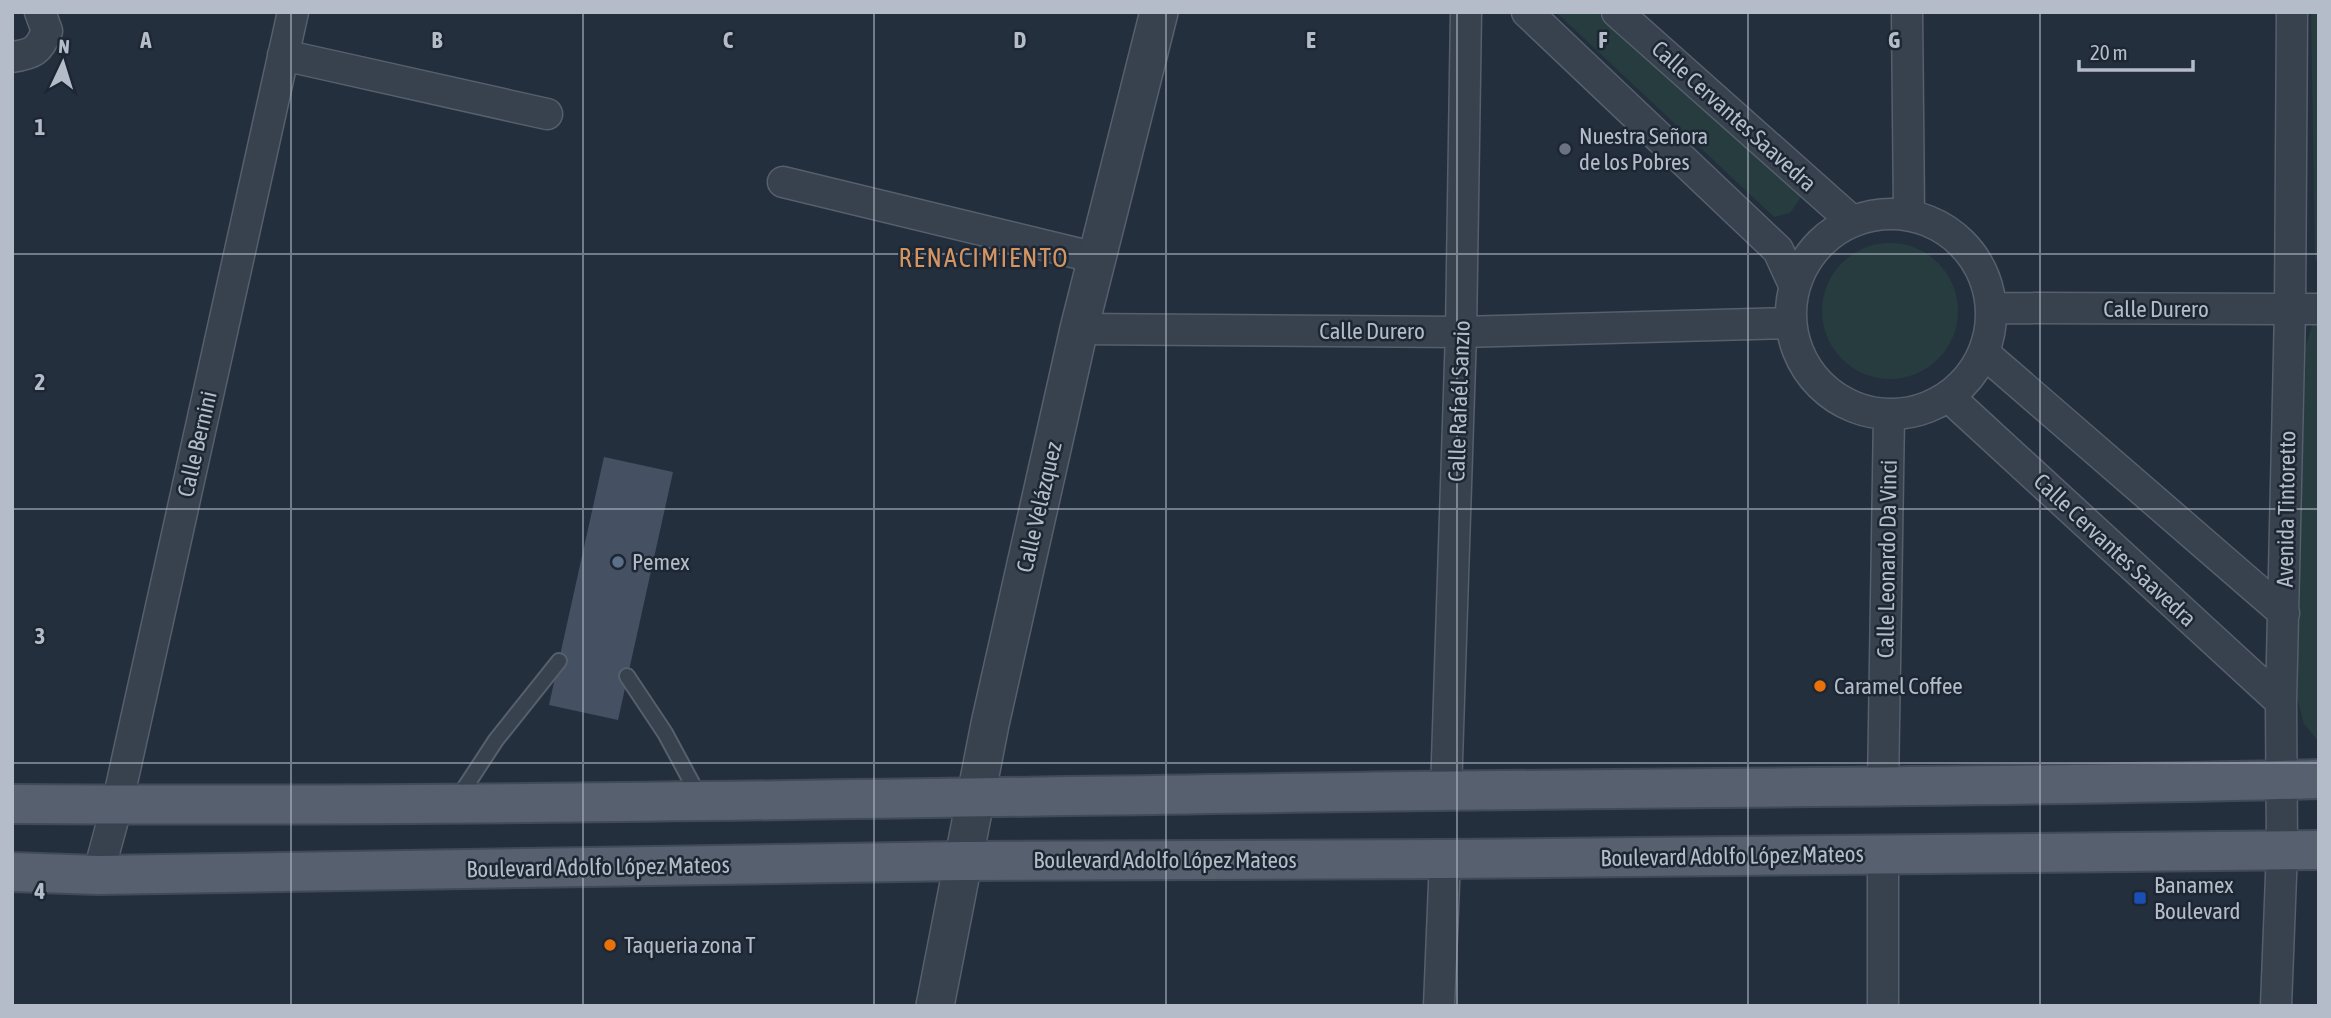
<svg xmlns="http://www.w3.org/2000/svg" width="2331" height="1018" viewBox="0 0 2331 1018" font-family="'Asap Condensed',sans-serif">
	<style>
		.green { fill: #263c3f }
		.building { fill: #455162 }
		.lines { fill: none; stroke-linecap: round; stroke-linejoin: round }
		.service-casing { stroke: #565f6c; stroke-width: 18 }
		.minor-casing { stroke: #565f6c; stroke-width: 33 }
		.tertiary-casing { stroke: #565f6c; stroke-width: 40 }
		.primary-casing { stroke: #414a57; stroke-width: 42 }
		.service { stroke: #38414e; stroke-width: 14 }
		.minor { stroke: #38414e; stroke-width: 30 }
		.tertiary { stroke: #38414e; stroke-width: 37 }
		.primary { stroke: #56606e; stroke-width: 38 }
		.grid { fill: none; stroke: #b4bcc9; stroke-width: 2; stroke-opacity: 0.55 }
		.worship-dot { fill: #6b7280; stroke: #1d2633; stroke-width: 2.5 }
		.service-dot { fill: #5c6f8a; stroke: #1d2633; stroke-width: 2.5 }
		.food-dot { fill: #e8710a; stroke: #1d2633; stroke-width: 2.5 }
		.transit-dot { fill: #1a4fb4; stroke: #1d2633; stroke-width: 2.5 }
		.labels { text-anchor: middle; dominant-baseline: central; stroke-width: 5; stroke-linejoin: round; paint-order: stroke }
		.street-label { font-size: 23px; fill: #b4bcc9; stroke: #1d2633 }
		.poi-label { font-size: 23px; fill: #b4bcc9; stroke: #1d2633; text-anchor: start }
		.quarter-label { font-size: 26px; letter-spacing: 2px; fill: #d59563; stroke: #1d2633 }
		.grid-label { font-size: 23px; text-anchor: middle; font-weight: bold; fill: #b4bcc9; stroke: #1d2633; stroke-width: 5; stroke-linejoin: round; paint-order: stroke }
	</style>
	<rect width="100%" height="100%" fill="#242f3e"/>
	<path class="green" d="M1556,12H1597L1801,197L1790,213L1774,217Z
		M2311,12H2319V265L2315,259Z
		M1822 311a68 68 0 1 1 136 0a68 68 0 1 1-136 0Z
		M2315,316H2319V742L2304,724L2296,694L2306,345Z"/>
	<path class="building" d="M604,457L673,472L618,720L549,705Z"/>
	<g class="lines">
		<defs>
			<path id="service" d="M627,676L665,733L700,798
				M458,798L496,740L559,661"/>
			<path id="minor" d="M1527,12L1778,250L1794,285
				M1617,12L1852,221
				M1907,12L1909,214
				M283,55L547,114
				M12,57C33,54 39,51 47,31L40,12
				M783,182L1097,258
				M1791 314a100 100 0 1 1 200 0a100 100 0 1 1-200 0Z
				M1993,308L2319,309
				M1079,329L1461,332L1790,323
				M1985,354L2284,613
				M1949,397L2281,702
				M1883,787L1889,415
				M1446,791L1461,332L1466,12
				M1883,855V1006
				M98,875L117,805L293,12
				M1439,1006L1445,859
				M2276,1006L2282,850L2281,702L2290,310L2292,12"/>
			<path id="tertiary" d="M935,1006L990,724L1079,329L1159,12"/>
			<path id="primary" d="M12,804C460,807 909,798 1357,792C1677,787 1998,788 2319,779
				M12,872L98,875L963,861L1445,859L2319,850"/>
		</defs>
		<use href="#service" class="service-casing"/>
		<use href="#minor" class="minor-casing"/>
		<use href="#tertiary" class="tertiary-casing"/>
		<use href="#primary" class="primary-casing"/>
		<use href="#service" class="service"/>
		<use href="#minor" class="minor"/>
		<use href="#tertiary" class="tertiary"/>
		<use href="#primary" class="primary"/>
	</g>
	<path class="grid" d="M291,12V1006M583,12V1006M874,12V1006M1166,12V1006M1457,12V1006M1748,12V1006M2040,12V1006M12,254H2319M12,509H2319M12,763H2319"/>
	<circle class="worship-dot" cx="1565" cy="149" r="7"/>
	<circle class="service-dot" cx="618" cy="562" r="7"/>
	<g class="food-dot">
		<circle cx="1820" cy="686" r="7"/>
		<circle cx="610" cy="945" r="7"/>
	</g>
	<rect class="transit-dot" x="2133" y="891" width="14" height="14" rx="3.5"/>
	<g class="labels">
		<g class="street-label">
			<text transform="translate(1734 116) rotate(42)">Calle Cervantes Saavedra</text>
			<text x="2156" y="309">Calle Durero</text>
			<text x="1372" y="331">Calle Durero</text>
			<text transform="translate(1459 401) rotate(-88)">Calle Rafaél Sanzio</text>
			<text transform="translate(197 444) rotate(-77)">Calle Bernini</text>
			<text transform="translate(1039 507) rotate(-77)">Calle Velázquez</text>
			<text transform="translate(2286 509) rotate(-89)">Avenida Tintoretto</text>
			<text transform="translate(2115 550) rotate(43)">Calle Cervantes Saavedra</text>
			<text transform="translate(1887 559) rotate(-89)">Calle Leonardo Da Vinci</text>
			<text transform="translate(1732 856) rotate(-1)">Boulevard Adolfo López Mateos</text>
			<text x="1165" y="860">Boulevard Adolfo López Mateos</text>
			<text transform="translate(598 867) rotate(-1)">Boulevard Adolfo López Mateos</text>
		</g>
		<g class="poi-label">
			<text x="1579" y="136">Nuestra Señora<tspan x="1579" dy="26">de los Pobres</tspan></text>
			<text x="632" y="562">Pemex</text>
			<text x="1834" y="686">Caramel Coffee</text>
			<text x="2154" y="885">Banamex<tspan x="2154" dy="26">Boulevard</tspan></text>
			<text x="624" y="945">Taqueria zona T</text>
		</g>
		<g class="quarter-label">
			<text x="984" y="258">RENACIMIENTO</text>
		</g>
	</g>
	<g class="grid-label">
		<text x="146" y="48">A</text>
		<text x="437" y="48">B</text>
		<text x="728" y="48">C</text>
		<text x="1020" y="48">D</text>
		<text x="1311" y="48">E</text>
		<text x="1603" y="48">F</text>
		<text x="1894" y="48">G</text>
		<text x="40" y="135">1</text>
		<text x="40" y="390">2</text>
		<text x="40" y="644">3</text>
		<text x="40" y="899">4</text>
	</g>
	<rect width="2331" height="1018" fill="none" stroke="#b4bcc9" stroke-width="28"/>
	<g transform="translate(63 63) rotate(4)" stroke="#1d2633" stroke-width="5" paint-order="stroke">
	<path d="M0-5L12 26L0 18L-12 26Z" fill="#b4bcc9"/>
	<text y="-10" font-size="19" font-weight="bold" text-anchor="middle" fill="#b4bcc9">N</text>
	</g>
	<path d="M2079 60v10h114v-10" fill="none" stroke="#b4bcc9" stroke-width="3.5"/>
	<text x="2090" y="60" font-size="21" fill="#b4bcc9" stroke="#1d2633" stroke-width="5" paint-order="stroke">20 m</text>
</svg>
